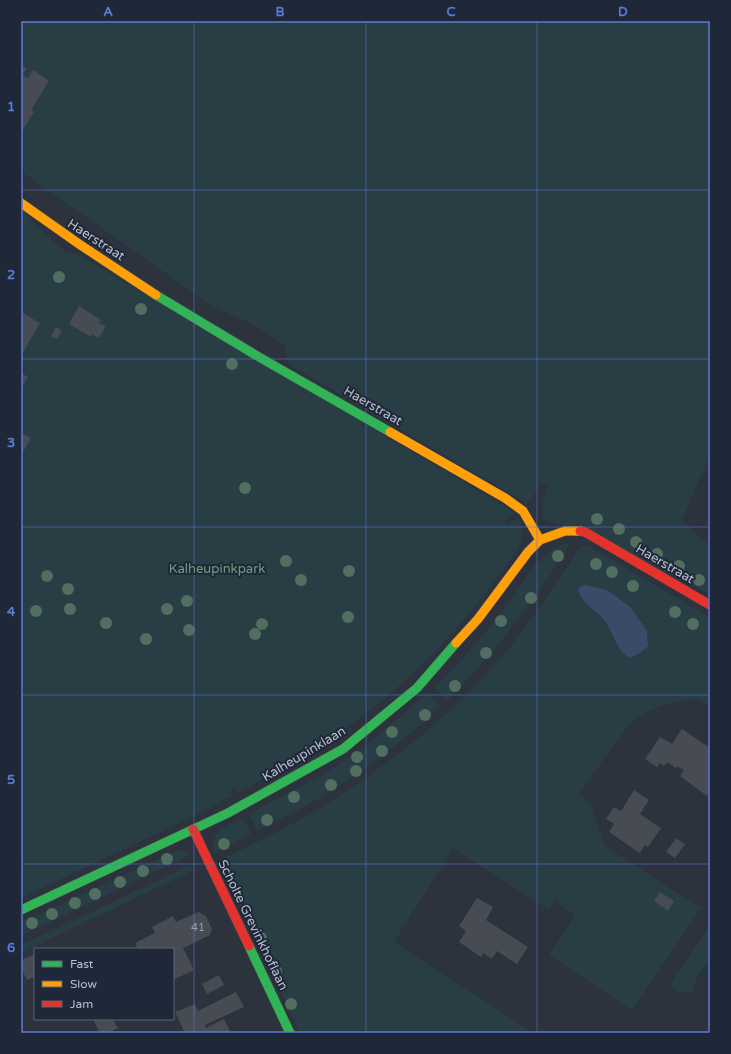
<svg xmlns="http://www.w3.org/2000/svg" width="731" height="1054" viewBox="0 0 731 1054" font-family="'Varela Round',sans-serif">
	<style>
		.green { fill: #293d44 }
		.water { fill: #3b4a69 }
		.building { fill: #464b54 }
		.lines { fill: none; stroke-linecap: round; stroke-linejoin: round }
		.fast-casing { stroke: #4a4e55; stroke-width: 10 }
		.slow-casing { stroke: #4a4e55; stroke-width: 10 }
		.jam-casing { stroke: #4a4e55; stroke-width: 10 }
		.fast { stroke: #30b455; stroke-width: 9 }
		.slow { stroke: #ff9f0a; stroke-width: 9 }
		.jam { stroke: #e5322d; stroke-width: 9 }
		.tree { fill: #516e60 }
		.grid { fill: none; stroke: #5b7bd4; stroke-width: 1; stroke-opacity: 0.55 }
		.labels { text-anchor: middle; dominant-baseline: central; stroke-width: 4; stroke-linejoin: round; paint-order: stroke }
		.number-label { font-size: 11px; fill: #9ca1af }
		.street-label { font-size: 13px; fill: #b8becd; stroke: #1f2839 }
		.park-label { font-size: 13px; fill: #6f9e7d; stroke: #1f2839 }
		.neatline { fill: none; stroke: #5b7bd4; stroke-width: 1.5 }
		.grid-label { font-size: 13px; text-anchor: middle; font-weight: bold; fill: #5b7bd4 }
	</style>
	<rect width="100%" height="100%" fill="#2d333d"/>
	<path class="green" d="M21,21H710V455L682,520L710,546V594L556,523L549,522L542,518L543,502L548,486L541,484L528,504L288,364L285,346L252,324L212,306L21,171Z
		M21,210L58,246L68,253L77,254L516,513L504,520L508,524L519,517C521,523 523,529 522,535C521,550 501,572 492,584C425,676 340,742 237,793L234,788L230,790L232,796L186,820L21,898Z
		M572,542C535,599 496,652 447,701L435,687C474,649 507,607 537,561L539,562C548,551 558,544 572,542Z
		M581,546H588L710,617V705L696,699L665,704L637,717L621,735L579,794L591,805L605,846L701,908L632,1010L549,955L575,915L555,901L549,910L453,848L394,942L533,1033H300L218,861C256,842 297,824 333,800C398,758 460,708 509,648C535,615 558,581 581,546Z
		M428,693L441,707C410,734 379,760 345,782C317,801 287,816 257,831L249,814L322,775L358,752Z
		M243,818L251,834L214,853C209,831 226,826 243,818Z
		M178,850L192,854L21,936V923Z
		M190,865L193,871L21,953V945Z
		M710,925V964C698,968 695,980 693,992L678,993L670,985Z"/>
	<path class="water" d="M585,585L607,590L630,607L647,631L648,646L640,653L629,658C616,649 614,634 605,621C597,610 580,603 578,588Z"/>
	<path class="building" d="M21,65L27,69L22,75L28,78L33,70L49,81L31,110L34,112L21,133Z
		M79,306L101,320L99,323L106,326L99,338L92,334L91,337L69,324Z
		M21,312L40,323L21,356Z
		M56,327L62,331L57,339L51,336Z
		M21,373L28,377L21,389Z
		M21,433L31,438L21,456Z
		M682,729L710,748V771L708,774L710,776V792L707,796L680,776L684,770L677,766L676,768L667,762L664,766L660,763L657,767L645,759L660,737L672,744Z
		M634,790L649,800L640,814L661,828L648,847L645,845L640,853L609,832L614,824L606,819L614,807L621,811Z
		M676,838L685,844L675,858L666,852Z
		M660,892L674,901L668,911L654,901Z
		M477,898L493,907L486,920L528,947L517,964L497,951L492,959L483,953L481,957L459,942L466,931L459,926Z
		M199,912L206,916L212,929L210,935L183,948L194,970L173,980V949H138L135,943L155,933L152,927L173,916L176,922Z
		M35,954V977L27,980L21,968V960Z
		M219,975L224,985L207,994L202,984Z
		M236,992L244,1007L205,1025L206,1028L224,1019L231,1033H185L175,1012L195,1004L198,1011Z
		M93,1019H113L117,1027H120L112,1031L114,1033H100Z"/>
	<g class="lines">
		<defs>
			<path id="fast" d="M156,295L259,357L390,432
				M21,910L228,813L343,749L417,688L456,643
				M249,946L290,1033"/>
			<path id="slow" d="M21,203L79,244L156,295
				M390,432L505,498L523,511L540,540
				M456,643L478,619L528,552L540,540L565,531H580"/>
			<path id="jam" d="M580,531L585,532L710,605
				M193,829L249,946"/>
		</defs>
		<use href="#fast" class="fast-casing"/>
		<use href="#slow" class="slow-casing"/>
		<use href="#jam" class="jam-casing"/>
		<use href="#fast" class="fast"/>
		<use href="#slow" class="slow"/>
		<use href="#jam" class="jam"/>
	</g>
	<g class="tree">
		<circle cx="59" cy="277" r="6"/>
		<circle cx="141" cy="309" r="6"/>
		<circle cx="232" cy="364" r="6"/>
		<circle cx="245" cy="488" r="6"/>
		<circle cx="597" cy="519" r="6"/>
		<circle cx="619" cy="529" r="6"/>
		<circle cx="636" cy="542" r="6"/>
		<circle cx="657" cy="554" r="6"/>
		<circle cx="558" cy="556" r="6"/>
		<circle cx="286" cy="561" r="6"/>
		<circle cx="596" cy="564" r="6"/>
		<circle cx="679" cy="566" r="6"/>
		<circle cx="349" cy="571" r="6"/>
		<circle cx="612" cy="572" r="6"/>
		<circle cx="47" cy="576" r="6"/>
		<circle cx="301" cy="580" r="6"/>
		<circle cx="699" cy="580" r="6"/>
		<circle cx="633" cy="586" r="6"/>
		<circle cx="68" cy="589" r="6"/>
		<circle cx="531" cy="598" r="6"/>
		<circle cx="187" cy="601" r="6"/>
		<circle cx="70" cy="609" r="6"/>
		<circle cx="167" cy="609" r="6"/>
		<circle cx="36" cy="611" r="6"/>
		<circle cx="675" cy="612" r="6"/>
		<circle cx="348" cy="617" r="6"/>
		<circle cx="501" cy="621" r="6"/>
		<circle cx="106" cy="623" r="6"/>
		<circle cx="262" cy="624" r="6"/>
		<circle cx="693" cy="624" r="6"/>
		<circle cx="189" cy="630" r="6"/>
		<circle cx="255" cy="634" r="6"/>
		<circle cx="146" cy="639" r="6"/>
		<circle cx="486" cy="653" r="6"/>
		<circle cx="455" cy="686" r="6"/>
		<circle cx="425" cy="715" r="6"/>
		<circle cx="392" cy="732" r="6"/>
		<circle cx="382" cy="751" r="6"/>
		<circle cx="357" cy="757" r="6"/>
		<circle cx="356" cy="771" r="6"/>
		<circle cx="331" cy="785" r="6"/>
		<circle cx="294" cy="797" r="6"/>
		<circle cx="267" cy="820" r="6"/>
		<circle cx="224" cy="844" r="6"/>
		<circle cx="167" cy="859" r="6"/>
		<circle cx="143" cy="871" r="6"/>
		<circle cx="120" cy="882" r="6"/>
		<circle cx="95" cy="894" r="6"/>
		<circle cx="75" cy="903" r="6"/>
		<circle cx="52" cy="914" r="6"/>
		<circle cx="32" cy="923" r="6"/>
		<circle cx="261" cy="938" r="6"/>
		<circle cx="276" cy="971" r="6"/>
		<circle cx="291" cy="1004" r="6"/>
	</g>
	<path class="grid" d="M194,21V1033M366,21V1033M537,21V1033M21,190H710M21,359H710M21,527H710M21,695H710M21,864H710"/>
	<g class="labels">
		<g class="number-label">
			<text x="198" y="927">41</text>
		</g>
		<g class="street-label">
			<text transform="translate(96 240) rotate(33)">Haerstraat</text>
			<text transform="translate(373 406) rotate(30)">Haerstraat</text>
			<text transform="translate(665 564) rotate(30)">Haerstraat</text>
			<text transform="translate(304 754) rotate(-31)">Kalheupinklaan</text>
			<text transform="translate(253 925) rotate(64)">Scholte Grevinkhoflaan</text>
		</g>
		<g class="park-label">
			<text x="217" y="569">Kalheupinkpark</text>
		</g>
	</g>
	<rect width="731" height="1054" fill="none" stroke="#1f2839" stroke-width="44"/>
	<rect x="34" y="948" width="140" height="72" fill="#1f2839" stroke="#5c6474"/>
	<rect x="42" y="961" width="20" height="6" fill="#30b455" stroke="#5c6474"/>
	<text x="70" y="968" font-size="12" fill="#b8becd">Fast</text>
	<rect x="42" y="981" width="20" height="6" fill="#ff9f0a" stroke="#5c6474"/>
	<text x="70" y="988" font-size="12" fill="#b8becd">Slow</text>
	<rect x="42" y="1001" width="20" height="6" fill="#e5322d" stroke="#5c6474"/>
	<text x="70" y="1008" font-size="12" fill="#b8becd">Jam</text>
	<rect x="22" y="22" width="687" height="1010" class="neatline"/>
	<g class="grid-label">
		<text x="108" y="16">A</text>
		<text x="280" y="16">B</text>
		<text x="451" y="16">C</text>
		<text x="623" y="16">D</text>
		<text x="11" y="111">1</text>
		<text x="11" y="279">2</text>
		<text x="11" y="447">3</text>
		<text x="11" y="616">4</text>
		<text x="11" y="784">5</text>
		<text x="11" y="952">6</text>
	</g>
</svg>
